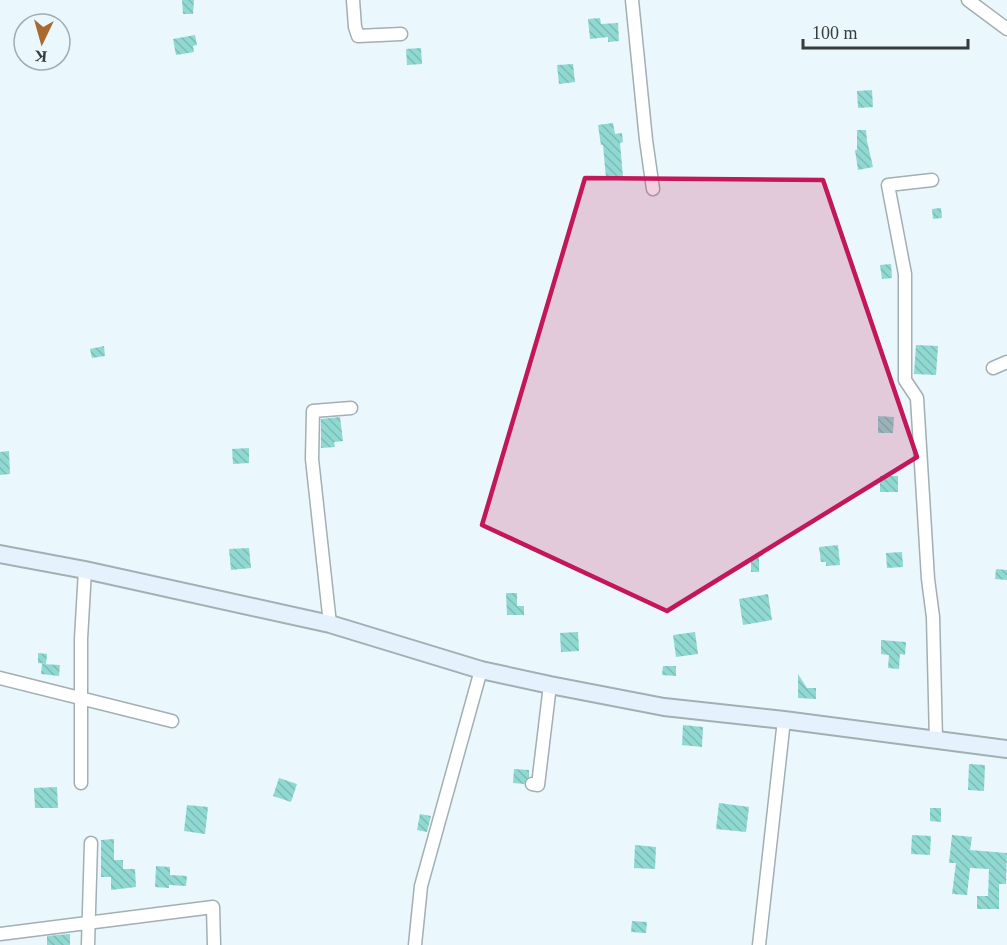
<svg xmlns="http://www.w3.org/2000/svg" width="1007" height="945" viewBox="0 0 1007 945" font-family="Georgia,serif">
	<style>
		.building { fill: url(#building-back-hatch) }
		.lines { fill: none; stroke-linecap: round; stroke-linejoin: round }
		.street-casing { stroke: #a2afb3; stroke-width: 15 }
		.secondary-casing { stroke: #a2afb3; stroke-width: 20 }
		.street { stroke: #fff; stroke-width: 12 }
		.secondary { stroke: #e6f1fe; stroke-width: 16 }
		.marked { fill: #c2185b; fill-opacity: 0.2; stroke: #c2185b; stroke-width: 4.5; stroke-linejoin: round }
	</style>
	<defs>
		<pattern id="building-back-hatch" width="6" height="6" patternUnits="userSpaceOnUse" patternTransform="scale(1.5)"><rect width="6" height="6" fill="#90d9d3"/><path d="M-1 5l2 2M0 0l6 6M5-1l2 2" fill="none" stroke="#7dbbb6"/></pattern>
	</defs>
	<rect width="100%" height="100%" fill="#eaf7fc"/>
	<path class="building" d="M182,0H194L193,14H183Z
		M600,18L601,24L618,23L619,41L608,42V37L590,39L588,19Z
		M195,35L197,45L193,46L194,52L176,55L173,39Z
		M421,48L422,64L407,65L406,49Z
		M573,64L575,82L559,84L557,65Z
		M872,90L873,107L858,108L857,91Z
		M613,123L615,134L622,133L623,142L620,143L623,177L606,178L603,145H601L598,125Z
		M857,130H866L867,141L873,167L858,170L855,150H857Z
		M941,208L942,218L933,219L932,209Z
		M891,264L892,278L882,279L880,265Z
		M916,345L938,346L936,375L914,374Z
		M104,346L105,356L92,358L90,349Z
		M878,416L894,417L893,433H878Z
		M340,417L343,441L334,442L335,447L321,448V419Z
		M249,448V463L233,464L232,449Z
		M9,451L10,474L0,475V452Z
		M880,476H898V492H880Z
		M838,545L840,565L826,566V562H821L819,547Z
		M249,548L251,568L231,570L229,549Z
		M902,552L903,567L887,568L886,553Z
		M751,557H759V572H751Z
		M996,569L1007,570V580L995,579Z
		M506,593H517V606H524V615H507Z
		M768,594L772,620L743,625L739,599Z
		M578,632L579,651L561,652L560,633Z
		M695,632L698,654L676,657L673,635Z
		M881,640L906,642L905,655L900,654L899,669L888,668L889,655L881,654Z
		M38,653L47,654L46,664L38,663Z
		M42,664L60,665L59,676L41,674Z
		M663,666H676V676L662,675Z
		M798,674L807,688H816V699L798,698Z
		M683,725L703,727L702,747L682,745Z
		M969,764L985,765L984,791L968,790Z
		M514,769L529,770V777L524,784L513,783Z
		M279,778L297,784L291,802L273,796Z
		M57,787L58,808H35L34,788Z
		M719,803L749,807L746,832L716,829Z
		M187,805L208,807L205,834L184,831Z
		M930,808H941V822L930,821Z
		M420,814L431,816L427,832L417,830Z
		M912,835L931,836L930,855L911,854Z
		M952,835L972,837L970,850L1007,853L1006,884H999V909H977V896H988L989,869L970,868L967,895L952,894L956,863H949Z
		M114,839V860H123V869H135L136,887L111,890V877H101V840Z
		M635,845L656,847L655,869L634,868Z
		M156,866L170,867V875L187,876L186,886L169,885V888L155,887Z
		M632,921L647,922L646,933L631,932Z
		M70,934V945H47V936Z"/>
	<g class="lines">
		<defs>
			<path id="street" d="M353,0L355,27L358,36L401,34
				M632,0L646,140L653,189
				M968,0L1007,29
				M932,180L888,185L905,274V380L917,398L928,579L933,617L936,741
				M993,368L1007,362
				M330,624L312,459L313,411L351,408
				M0,678L172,721
				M81,783V639L85,570
				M532,784L538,785L550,685
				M0,934L213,907L214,945
				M88,945L91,843
				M415,945L421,886L481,670
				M759,945L784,720"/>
			<path id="secondary" d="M0,554L85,570L330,624L481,670L550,685L664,707L784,720L1007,749"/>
		</defs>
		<use href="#street" class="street-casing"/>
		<use href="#secondary" class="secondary-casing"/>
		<use href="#street" class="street"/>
		<use href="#secondary" class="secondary"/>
	</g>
	<path class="marked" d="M585,178L823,180L917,457L667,611L482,525Z"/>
	<g transform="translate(42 42) rotate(185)"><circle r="28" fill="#eaf7fc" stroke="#a2acb0" stroke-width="1.5"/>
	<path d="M0-4.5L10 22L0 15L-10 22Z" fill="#a96931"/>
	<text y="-9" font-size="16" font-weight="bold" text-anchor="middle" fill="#363b3d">K</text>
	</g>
	<path d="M803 39v9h165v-9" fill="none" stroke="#363b3d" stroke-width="3"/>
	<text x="812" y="39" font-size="18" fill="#363b3d" stroke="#eaf7fc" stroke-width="4.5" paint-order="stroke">100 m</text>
</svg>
